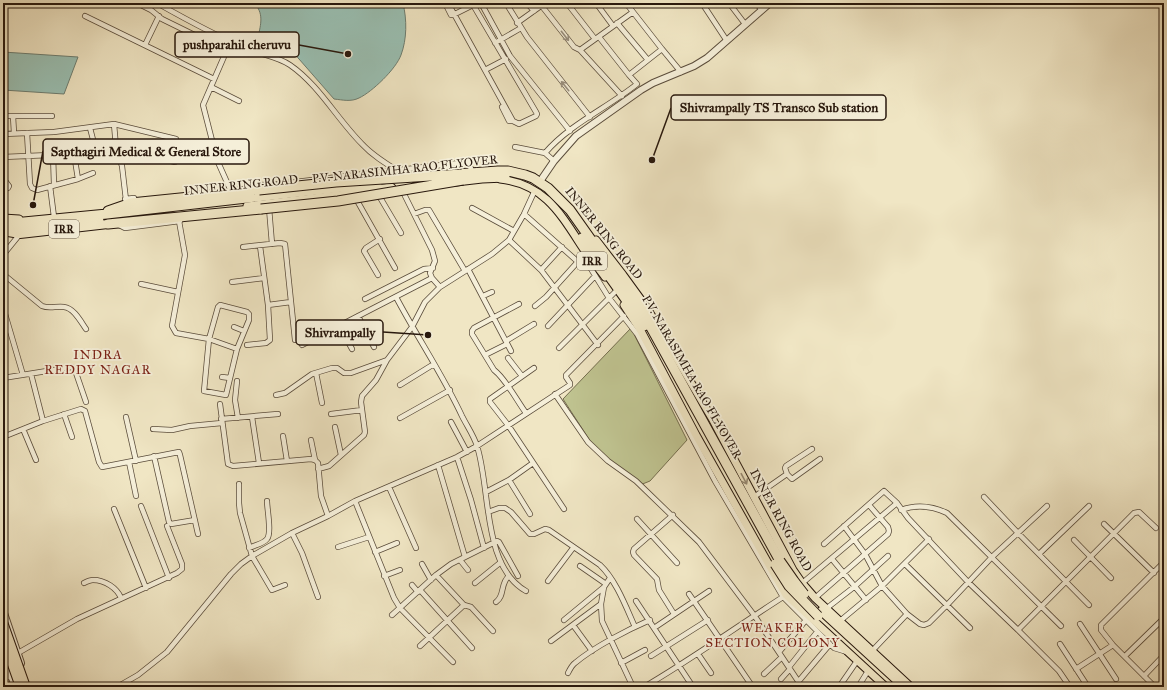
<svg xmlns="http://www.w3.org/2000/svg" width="1167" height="690" viewBox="0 0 1167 690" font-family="'IM FELL Great Primer',serif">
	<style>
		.green { fill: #bfc390; stroke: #746e4e }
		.water { fill: #9ac0b3; stroke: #6c7d71 }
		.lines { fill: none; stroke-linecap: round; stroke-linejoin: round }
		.minor-casing { stroke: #5a4c3b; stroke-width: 6 }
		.tertiary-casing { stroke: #5a4c3b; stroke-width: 8 }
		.primary-casing { stroke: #28180d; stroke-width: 9 }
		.trunk-casing { stroke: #28180d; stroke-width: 10 }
		.motorway-casing { stroke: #28180d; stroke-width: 11 }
		.minor { stroke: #f5efd9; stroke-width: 4.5 }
		.tertiary { stroke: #f5efd9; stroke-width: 6 }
		.primary { stroke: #f0e6c4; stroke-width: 7 }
		.trunk { stroke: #f0e6c4; stroke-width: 8 }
		.motorway { stroke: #f0e6c4; stroke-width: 9 }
		.trunk-bridge-casing { stroke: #28180d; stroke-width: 10; stroke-linecap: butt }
		.motorway-bridge-casing { stroke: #28180d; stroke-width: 11; stroke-linecap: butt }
		.trunk-bridge { stroke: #f0e6c4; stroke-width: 8 }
		.motorway-bridge { stroke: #f0e6c4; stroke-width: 9 }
		.oneway { stroke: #998e7d }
		.oneway2 { stroke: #968972 }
		.labels { text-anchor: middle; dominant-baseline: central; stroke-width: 3.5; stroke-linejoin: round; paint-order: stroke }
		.shield { fill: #f5efd9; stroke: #66584a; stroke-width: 1 }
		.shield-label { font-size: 11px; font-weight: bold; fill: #28180d }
		.street-label { font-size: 12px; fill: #28180d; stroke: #f5efd9 }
		.neighbourhood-label { font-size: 13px; letter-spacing: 1px; fill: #7a1f14; stroke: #f5efd9 }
		.leader { fill: none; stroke: #28180d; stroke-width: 1.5 }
		.callout-dot { fill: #28180d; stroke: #f5efd9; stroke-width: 1.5 }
		.callout { fill: #f5efd9; stroke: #28180d; stroke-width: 1.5 }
		.callout-label { font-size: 13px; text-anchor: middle; font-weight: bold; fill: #28180d }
	</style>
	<rect width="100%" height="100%" fill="#f0e6c4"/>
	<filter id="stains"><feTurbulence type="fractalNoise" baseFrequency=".005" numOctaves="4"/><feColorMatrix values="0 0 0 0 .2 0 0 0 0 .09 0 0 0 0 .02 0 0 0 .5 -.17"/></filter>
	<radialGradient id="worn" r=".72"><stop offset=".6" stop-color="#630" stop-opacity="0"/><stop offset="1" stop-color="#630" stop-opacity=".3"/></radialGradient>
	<path class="green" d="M631,328L687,440L650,481L640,485L596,450L563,399Z"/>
	<path class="water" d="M254,3H403C407,20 407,39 401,55C396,69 372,92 359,98C351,102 343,100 334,99L292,51L288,39L285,37C280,38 280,40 279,45C272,48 262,44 258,37C261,24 264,13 254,3Z
		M3,52L78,57L64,94L3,90Z"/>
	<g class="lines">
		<defs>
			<path id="minor" d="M137,3L151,10L162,19L223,49L226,52L203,105L217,160L230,189
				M157,3C187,20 218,37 250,50C263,55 278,57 290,65C319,85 337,119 362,144C372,155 385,163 398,171
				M445,3L451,15H453L477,3
				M448,3L513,121L519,124L536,116L537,114L536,112L472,3
				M481,3L510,56L570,131
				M506,3L527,37L590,117
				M527,3L534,11
				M567,3L595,39
				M596,3L613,26
				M702,3L727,41
				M729,3L745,24
				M756,3L762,10
				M541,5L574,47L580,50L622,96
				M85,16L214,79
				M517,23L545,3
				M617,23L648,60
				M599,37L629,75
				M495,43L521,28
				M145,45L159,16
				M662,49L681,72
				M580,50L633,12
				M485,70L506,59
				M211,87L239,101
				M502,107L509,121H513
				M3,116H52
				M13,116L14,133
				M114,124L116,147L122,166L126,200
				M90,128L96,151
				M27,133L30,184L32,188L37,190L78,179L93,173
				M3,134L54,132L114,124L176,139
				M515,147L545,153L554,161
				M545,153C570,124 607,108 637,84L629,75L662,49L626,3
				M53,154L54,185
				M74,154L78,179
				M3,157L74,154L116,147L175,162L180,159L181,153
				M3,178L9,186L8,188L3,190
				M286,183L468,162L472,171
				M260,185L277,184
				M50,186L54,217
				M402,190L432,250L435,261L430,273L432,278L440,287
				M378,194L401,233
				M355,197L395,268
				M125,199L134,198
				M269,208L272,244
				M472,208L514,231
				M414,214L425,210H429L465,271
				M524,214L577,261
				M179,221L185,255L172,326L176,333L209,339L204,391L226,395L237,349L209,339L218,307L220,305L247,312L249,314V320L237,349
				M117,224L125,228L180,221
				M509,240L541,270L598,345
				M243,247L280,243L285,244L295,340
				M584,249L583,256L609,298L637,334L715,481L783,597L834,648L847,652
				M3,255L20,234
				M468,269L511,351
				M541,270L562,247
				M3,274L42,306C49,309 56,306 64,307C74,308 81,322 86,329
				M378,275L364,251L366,248L380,239
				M232,282L264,278
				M141,284L178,292
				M483,296L492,292
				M396,297C417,337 443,375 462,416C467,426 474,436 477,446C491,490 482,566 526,591
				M365,299L424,269L433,268
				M519,304L474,328L472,331V334L494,370C506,379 517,401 526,413
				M268,305L291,302
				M535,306L546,297L583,256
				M3,307L23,375
				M358,316L374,347
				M339,325L352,349
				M548,326L595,276
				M234,327L244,331
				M506,341L534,324
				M247,345L266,343L270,340L268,305L260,246
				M302,345L432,278
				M559,348L615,292
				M485,355L507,344
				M508,358L522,376
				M534,368L490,399V402L508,425L564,509
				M316,373L322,403
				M31,374L43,421
				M222,377L230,378
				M3,378L72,367L75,370L86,402
				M237,381L235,400L238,418
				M400,385L434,364
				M555,394L588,442L608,461L636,481L699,542L754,615L802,687
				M276,395L285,393L312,374L332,368H337L344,373H351L387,360
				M220,404L228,464L233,466L311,459L315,460L318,463L321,496L328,516
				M64,414L72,437
				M331,414L362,410
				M126,417L136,461
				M252,417L259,463
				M400,418L450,390
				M221,419L278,414
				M451,422L467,452
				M335,427L341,455
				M23,429L36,460
				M153,429L172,430L190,426L222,423
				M283,436L287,461
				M3,437L43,421L81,409L85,411L99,462L102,467L179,452L180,455L198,534
				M311,440L315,460
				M812,449L786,466L785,468L787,474L792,479L820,459
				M154,456L169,522L171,524L195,520
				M457,457L471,500L484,548
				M129,462L136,496
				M438,465L465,557
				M318,469L329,466L364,435L365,432L361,402L362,396L376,380L387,360L412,327L425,302L440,287L492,254L509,240L524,214L535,190
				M509,480L530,514
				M239,484V503L240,513L252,556L272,590L285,585
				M389,487L416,548
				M486,492L509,480L533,463
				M754,497L787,474
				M984,497L1018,533L1089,605
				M355,501L394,598L400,608L453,662
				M141,506L169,578
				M114,509L146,588
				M901,510C917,504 932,506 947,513L1061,626
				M488,512L499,508H505L511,512L530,534H534L545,529L549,530L600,565C616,580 626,607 635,627
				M673,515L634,549L633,552L634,555L657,579L659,590L674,614
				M637,519L677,563
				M1104,524L1154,573
				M844,526L865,554L882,586L907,614L920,624L924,625L929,623L947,605L992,557L1047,506
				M292,533L302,553L318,597
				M1074,540L1111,578
				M824,544L884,491L897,503L908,518L968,582L1018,630
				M338,547L369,537
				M249,548C255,545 263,544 267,539C272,533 267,509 267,501
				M375,552L397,543
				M1039,554L1089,506
				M832,559L866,600
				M460,560L468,570
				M422,564L431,580
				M905,564L970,628
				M580,566L606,584
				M436,575L464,605
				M384,576L400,570
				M610,578L604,587L601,604L602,621L633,687
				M548,581L573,548
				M84,583C86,582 90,580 93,580C105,580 117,588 121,598
				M475,583L501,562
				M412,585L418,592
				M800,585L897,503
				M420,590L472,648
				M689,594L750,683L739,687
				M815,598L888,534L889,531L888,527L869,505
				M636,601L693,687
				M496,602C505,596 500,583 509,576
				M827,608L854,587L888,556
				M392,615L436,575L451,564L497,541L499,542L518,576
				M564,620L604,587
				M840,621L882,586L929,539
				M1080,624L1116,679
				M573,625L592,651
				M654,628L709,591
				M551,641L601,604
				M1060,644L1088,687
				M420,646L464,605L471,607L493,631
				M873,650L907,614
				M779,652L806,620
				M18,653L77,619L177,573L182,569V564L167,526
				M698,654L711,673
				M651,656L708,620
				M1125,656L1164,618
				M621,663L645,650
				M789,667L817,632
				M1076,669L1113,645
				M568,673C570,669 572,665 575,663C594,647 627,630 650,620
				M764,674L782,657
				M3,676L14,678
				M1144,676L1164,655
				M781,679L790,669
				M798,682L830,644
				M117,687L138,675L167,652L231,574L241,564L252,556L292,533L328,516L355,501L457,457L477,446L570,385V383L566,377V375L624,316
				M375,687H376
				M644,687C692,659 736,627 783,597
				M839,687L857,661
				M858,687L868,671
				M1070,687L1059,671L1018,630L1134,513L1139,512L1156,528
				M1155,687L1113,645L1101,630V625L1164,562"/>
			<path id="tertiary" d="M541,180L554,161L576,136L641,90L653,83L694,66L707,58L770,3
				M3,610L21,663
				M10,671L15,687"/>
			<path id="primary" d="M500,179C543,184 559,211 581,245C588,256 597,266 605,277
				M247,206L354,193
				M3,218L19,219
				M596,240L623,275L647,308L713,420L793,570L802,583L815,598L911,687
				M624,305L641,331L696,435L786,595L886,687"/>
			<path id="trunk" d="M8,232L20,234L108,224"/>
			<path id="motorway" d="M456,174L498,171H508L525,175L533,178L548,188L570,210L643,313L780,561
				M456,181L482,178L505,177
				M350,193L391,188
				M108,211L131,203L259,190
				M3,224L107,214L377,183
				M108,224L261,209
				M3,230L99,221
				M582,238L624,297L644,326
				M822,611L905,687"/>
		</defs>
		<use href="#minor" class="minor-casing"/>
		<use href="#tertiary" class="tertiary-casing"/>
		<use href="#primary" class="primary-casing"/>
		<use href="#trunk" class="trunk-casing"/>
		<use href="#motorway" class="motorway-casing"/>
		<use href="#minor" class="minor"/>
		<use href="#tertiary" class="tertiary"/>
		<use href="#primary" class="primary"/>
		<use href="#trunk" class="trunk"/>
		<use href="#motorway" class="motorway"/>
		<defs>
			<path id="trunk-bridge" d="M3,622L26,687
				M4,642L20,687"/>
			<path id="motorway-bridge" d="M259,190L336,182L462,174
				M261,209L338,201L463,180
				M780,561L794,581L804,594
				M775,564L789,586L818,616"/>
		</defs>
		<use href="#trunk-bridge" class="trunk-bridge-casing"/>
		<use href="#motorway-bridge" class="motorway-bridge-casing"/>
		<use href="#trunk-bridge" class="trunk-bridge"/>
		<use href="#motorway-bridge" class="motorway-bridge"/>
	</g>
	<defs><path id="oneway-shaft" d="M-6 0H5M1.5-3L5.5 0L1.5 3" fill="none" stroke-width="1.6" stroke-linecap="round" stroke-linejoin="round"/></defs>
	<g class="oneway">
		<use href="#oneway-shaft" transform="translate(565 36) rotate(52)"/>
		<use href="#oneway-shaft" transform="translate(565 86) rotate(-129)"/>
	</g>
	<use class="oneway2" href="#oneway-shaft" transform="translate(744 479) rotate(62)"/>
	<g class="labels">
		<g class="shield">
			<rect x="49" y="220" width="30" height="18" rx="3"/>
			<rect x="577" y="252" width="30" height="18" rx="3"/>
		</g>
		<g class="shield-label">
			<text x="64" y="229">IRR</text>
			<text x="592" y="261">IRR</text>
		</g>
		<g class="street-label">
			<text transform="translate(405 169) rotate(-6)">P.V. NARASIMHA RAO FLYOVER</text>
			<text transform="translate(241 185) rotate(-6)">INNER RING ROAD</text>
			<text transform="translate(604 233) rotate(51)">INNER RING ROAD</text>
			<text transform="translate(692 377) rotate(60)">P.V. NARASIMHA RAO FLYOVER</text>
			<text transform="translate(781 520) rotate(61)">INNER RING ROAD</text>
		</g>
		<g class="neighbourhood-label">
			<text x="98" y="355">INDRA<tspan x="98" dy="15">REDDY NAGAR</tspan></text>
			<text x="773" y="628">WEAKER<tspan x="773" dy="15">SECTION COLONY</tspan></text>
		</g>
	</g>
	<path class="leader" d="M348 54L299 45M652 160L671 108M33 205L43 151M428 335L383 332"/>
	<g class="callout-dot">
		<circle cx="348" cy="54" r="4"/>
		<circle cx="652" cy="160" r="4"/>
		<circle cx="33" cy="205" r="4"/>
		<circle cx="428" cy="335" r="4"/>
	</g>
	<g class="callout">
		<rect x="175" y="32" width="124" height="25" rx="4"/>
		<rect x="671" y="95" width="215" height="25" rx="4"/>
		<rect x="43" y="139" width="206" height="25" rx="4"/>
		<rect x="296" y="320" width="87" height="25" rx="4"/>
	</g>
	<g class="callout-label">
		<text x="237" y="49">pushparahil cheruvu</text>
		<text x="779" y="112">Shivrampally TS Transco Sub station</text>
		<text x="146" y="156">Sapthagiri Medical &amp; General Store</text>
		<text x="340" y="337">Shivrampally</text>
	</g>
	<rect width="1167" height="690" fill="none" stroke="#f0e6c4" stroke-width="16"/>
	<rect x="4" y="4" width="1159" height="682" fill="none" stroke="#28180d" stroke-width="2"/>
	<rect x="8" y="8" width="1151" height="674" fill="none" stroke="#28180d"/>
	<rect width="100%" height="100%" filter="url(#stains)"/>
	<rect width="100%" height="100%" fill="url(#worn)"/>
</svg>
